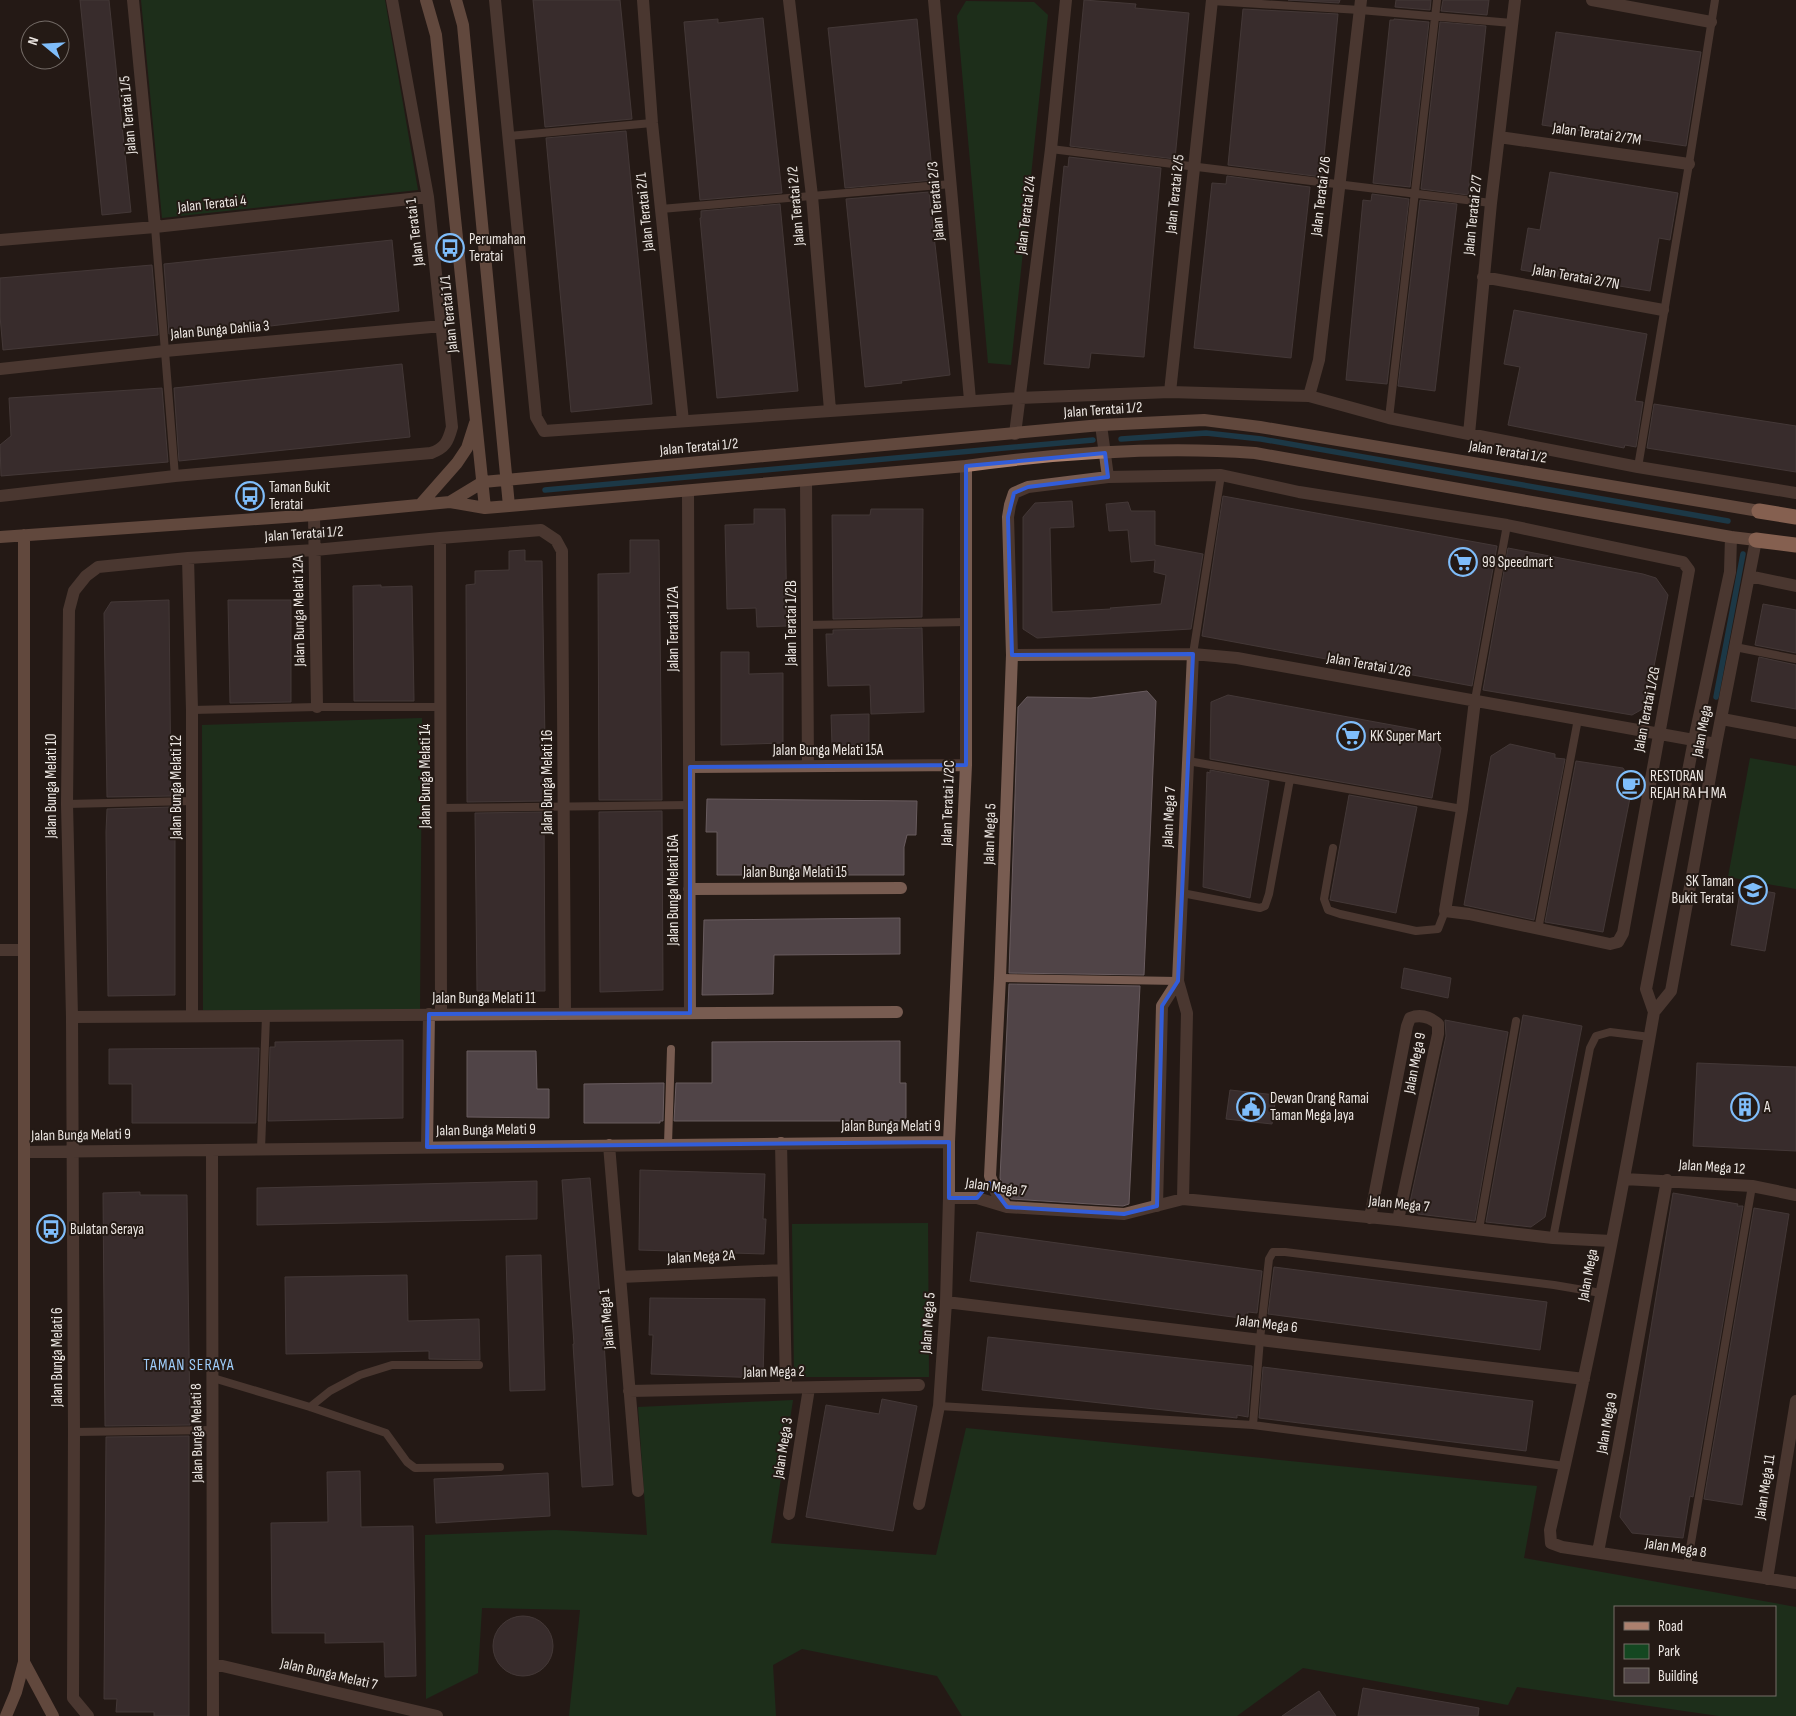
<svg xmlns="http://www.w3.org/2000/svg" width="1796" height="1716" viewBox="0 0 1796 1716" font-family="'Sofia Sans Condensed','Noto Sans SC',sans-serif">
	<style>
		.green { fill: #144721; fill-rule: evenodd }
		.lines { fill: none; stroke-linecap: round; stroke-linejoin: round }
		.stream { stroke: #135d81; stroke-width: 5.5 }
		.building { fill: #504447; stroke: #695c5f }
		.lane { stroke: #785c51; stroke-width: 8 }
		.street { stroke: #785c51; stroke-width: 12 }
		.secondary { stroke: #ac806e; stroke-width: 12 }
		.highway { stroke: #fab698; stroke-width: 15 }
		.marked { fill: none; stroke: #325dd9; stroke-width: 4; stroke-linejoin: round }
		.labels { text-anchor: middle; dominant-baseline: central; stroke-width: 4; stroke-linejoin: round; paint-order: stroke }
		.street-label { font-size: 15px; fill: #ede7e3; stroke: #241a15 }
		.poi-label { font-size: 15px; fill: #ede7e3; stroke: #241a15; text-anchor: start }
		.neighbourhood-label { font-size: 16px; letter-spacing: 1px; fill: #9eccf9; stroke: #241a15 }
	</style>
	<rect width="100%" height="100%" fill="#241a15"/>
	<path class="green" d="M141,0H385L418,190L162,218Z
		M966,1L1034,2L1048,15L1011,365L988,363L957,16Z
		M422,718L420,1013L203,1010L202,725Z
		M1750,758L1796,766V889L1728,877Z
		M928,1223L929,1377H794L792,1224Z
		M793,1400L771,1543L936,1555L966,1428L1537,1486L1524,1558L1796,1607V1716H1719L1517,1687L1508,1705L1303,1668L1237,1716H962L937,1676L802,1649L773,1665L776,1716H569L580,1610L482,1608L478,1673L426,1699L425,1535L555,1530L647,1535L638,1407ZM1615,1607H1775V1695H1615Z"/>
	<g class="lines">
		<path class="stream" d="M1121,439L1206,433L1261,439L1728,521
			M545,490L1093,440
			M1716,697L1743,554"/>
	</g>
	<path class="building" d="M80,0H109L131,212L102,215Z
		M533,0H620L632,119L545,127Z
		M1084,0L1136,4L1135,8L1189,13L1175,159L1070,146Z
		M1288,0H1340L1339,3Z
		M1396,0H1431L1430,10L1395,7Z
		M1443,0H1489L1487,15L1441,11Z
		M1243,9L1338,14L1322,177L1228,165Z
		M763,18L782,193L700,200L684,22L718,19V23Z
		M917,19L933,180L845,188L828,28Z
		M1394,19L1429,22L1410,187L1373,183L1390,20H1394Z
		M1440,22L1486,26L1468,195L1421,189Z
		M1556,32L1701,52L1686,146L1542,125Z
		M626,131L652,404L571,412L546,138Z
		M1069,157L1161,168L1144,357L1091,353L1089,368L1044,364L1064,166L1068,167Z
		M1550,172L1678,193L1670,240L1659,238L1650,291L1521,270L1528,228L1540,230Z
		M1227,176L1310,187L1291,358L1194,348L1212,183L1226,184Z
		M929,192L950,375L901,381L902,383L865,387L846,199Z
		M1372,194L1409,199L1387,384L1346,380L1363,200L1371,201Z
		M1420,200L1457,204L1435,391L1398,386Z
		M780,204L798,391L717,398L700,218H701V211Z
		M392,240L399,311L176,337V333L169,334L164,264Z
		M152,265L158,335L3,350L0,316V278Z
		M1514,310L1647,334L1635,401L1643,402L1636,447L1625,445L1624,448L1508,425L1520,367L1504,364Z
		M402,364L410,437L179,461L174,388Z
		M162,388L168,462L1,476L0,445L11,436L9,398Z
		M1654,404L1796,426V472L1647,448Z
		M1223,496L1497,546L1472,686L1202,636Z
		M1072,501L1074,527L1050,528L1052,612L1111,609L1110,608L1161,604L1166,575L1154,572L1155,560L1131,562L1128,530L1109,531L1106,504L1128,502L1131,511H1155V545L1203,554L1191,629L1037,638L1023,629V517L1035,503Z
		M754,509H785L787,626L757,627L756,608L727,609L725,525L754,524Z
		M871,509H923L922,617L833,619L832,515H870Z
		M630,540H659L662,800H599L598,574L630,573Z
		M1508,548L1643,574L1656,578L1668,595L1646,707L1632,715L1483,690Z
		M525,550V561H542L546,801L467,802L466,585L475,584V571L509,570V551Z
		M381,585V587L412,586L414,701H354L353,586Z
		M169,600L171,796L107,797L104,613L111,602Z
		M228,600H291V702L230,703Z
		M1763,604L1796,610V653L1755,645Z
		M922,628L924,712L871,714L870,685L828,686L826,634H833V630Z
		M721,652H749V674L783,673V743L721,745Z
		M1759,657L1796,665V709L1751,701Z
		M1147,691L1156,701L1144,975L1009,973L1018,707L1027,697L1091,698Z
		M1228,695L1430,732L1441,748L1432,798L1210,759L1211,702Z
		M869,714V745H832L831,715Z
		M1510,744L1555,754V758L1565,759L1534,920L1464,905L1491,756Z
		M1576,761L1623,768L1633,783L1603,932L1545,922Z
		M1210,770L1269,781L1250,898L1203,887L1207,772L1210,773Z
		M1349,795L1417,807L1396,913L1330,900Z
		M707,799L917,801L916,835H907L904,847V875H717V832H706Z
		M171,807V821H175V995L108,996L106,832L107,809Z
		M662,811L663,990L600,992L599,812Z
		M544,812L545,991H477L475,813Z
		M1741,887L1775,893L1765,951L1731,945Z
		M900,918V954L774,955L773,994L702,995L704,920Z
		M1404,968L1451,978L1448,998L1401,988Z
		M1009,984L1140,986L1129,1204L1123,1206L1011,1199L1003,1188L1000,1178Z
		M1523,1015L1582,1026L1545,1217L1531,1227L1486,1222Z
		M1445,1020L1508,1032L1475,1221L1418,1214L1410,1202L1446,1036Z
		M403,1040V1118L268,1121L270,1047H275V1042Z
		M900,1041V1083H906V1121H674L676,1083H712V1042Z
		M259,1048L256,1123H132V1084H109V1049Z
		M467,1051H536L537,1089H549V1118L467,1117Z
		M1697,1063L1796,1067V1151L1693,1146Z
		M663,1083H664L663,1121H660V1123H584V1084Z
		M1230,1090L1276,1095L1272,1124L1226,1119Z
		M640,1170L765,1174L763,1219H766L764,1254L639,1250Z
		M590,1178L604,1342L613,1485L582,1487L573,1344H574L562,1180Z
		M537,1181V1219L257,1225V1188Z
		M140,1192V1195H187L190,1425L105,1426L103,1193Z
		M1673,1193L1738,1204L1737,1206H1743L1693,1497L1690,1496L1683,1538L1632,1533L1620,1517Z
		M1754,1208L1789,1214L1742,1505L1704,1499Z
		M977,1232L1262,1271L1257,1313L1248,1312L1247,1319L970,1281Z
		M541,1255L545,1390L510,1391L506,1256Z
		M1274,1267L1547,1302L1540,1350L1268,1314Z
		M407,1275L408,1321L479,1319L480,1360L429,1359V1351L286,1354L285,1277Z
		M650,1298L765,1299L763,1378L651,1374L653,1335H649Z
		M988,1337L1252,1366L1248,1417L1237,1415V1418L982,1390Z
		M1263,1367L1533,1401L1526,1451L1259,1418Z
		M882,1399L917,1406L893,1531L806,1517L826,1405L879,1414Z
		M189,1436V1716H154V1712H116L117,1699H104L106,1437Z
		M360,1471L361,1527L413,1526L416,1676L385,1677L384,1642L325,1643V1633H272L271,1523L328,1522L327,1472Z
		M548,1473L550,1516L436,1523L434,1479Z
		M493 1646a30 30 0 1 1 60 0a30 30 0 1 1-60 0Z
		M1363,1688L1479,1708L1478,1716H1358Z
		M1319,1691L1336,1716H1282L1304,1701Z"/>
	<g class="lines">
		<path class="lane" d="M1212,1L1360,10L1512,23
			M509,136L652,123
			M1051,149L1491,203
			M661,209L951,184
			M155,227L175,476
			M1389,418L1437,0
			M1638,467L1689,164L1715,0
			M807,625L966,622
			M1735,647L1796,659
			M1193,654L1221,475
			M1475,700L1507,525
			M192,710L317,707H441
			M1188,761L1462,809
			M67,804L192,801
			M441,808L690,805
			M1333,848L1324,899L1328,910L1340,914L1416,931L1438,929L1445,911
			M1182,893L1260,908L1265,906L1269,894L1290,779
			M1538,930L1578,719
			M1000,978L1178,981
			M668,1144L671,1049
			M261,1149L266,1016
			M1479,1229L1516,1021
			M1553,1238L1590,1048L1596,1036L1610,1032L1650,1037
			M213,1378L310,1407L386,1433L407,1462L415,1468L500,1467
			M939,1406L1253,1425L1565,1466
			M310,1407L330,1391L360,1375L392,1365H479
			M1253,1425L1260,1339L1269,1259L1273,1252H1285L1554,1285L1601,1293
			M74,1432L214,1430
			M1687,1566L1752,1186"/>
		<path class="street" d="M133,0L155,227
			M495,0L536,417L544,431L1019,398L1170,392L1309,396L1389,418L1469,434L1638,467L1796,493
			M643,0L652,123L683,421
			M789,0L812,196L830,410
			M934,0L970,400
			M1592,0L1711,22
			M1499,137L1689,164
			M0,240L155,227L428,197
			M1483,277L1663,310
			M0,369L165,351L442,326
			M1170,392L1212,0
			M1309,396L1319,360L1361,0
			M1101,425L1108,477
			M1015,434L1051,149L1066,0
			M1469,434L1491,203L1515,0
			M806,480L808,766
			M688,491L690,1013
			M0,496L175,476L431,453C445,448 448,442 452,427L428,197L392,0
			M314,515L317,707
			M440,538L441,1015
			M1765,542L1756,540L1716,744L1671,991L1654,1012C1624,1186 1590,1359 1550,1530L1551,1543L1562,1547L1796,1583
			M188,558L192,710V1016
			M1749,576L1796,586
			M1012,655L1193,654L1237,658L1716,744
			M1722,719L1796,733
			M690,767L966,765
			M689,889L901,888
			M0,950H24
			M1654,1012L1646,989L1694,740L1730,572L1731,537
			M72,1017L897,1012
			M781,1143L786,1388
			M609,1145L638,1491
			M427,1147L429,1014
			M212,1150L213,1716
			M24,1152L949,1142
			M1624,1179L1752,1186L1796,1195
			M949,1198H977L1007,1207L1124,1214L1183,1199L1398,1220L1553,1238L1611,1241
			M1183,1199L1187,1013L1178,981L1193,654
			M1157,1206L1162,1006L1178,981
			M1007,1207L996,1192L990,1176L1000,978L1012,655L1008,517L1010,505L1014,493L1028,487L1108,477L1221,475L1299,492L1507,525L1683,562L1689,570L1623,933L1618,942L1610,944L1469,914L1445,911L1462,809L1475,700
			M1370,1218L1407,1026L1410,1018C1420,1014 1430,1017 1438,1024V1034L1398,1220
			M620,1277L783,1270
			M946,1302L1584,1379
			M629,1391L919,1385
			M919,1504L939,1406L946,1302L949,1198V1142L966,765V466
			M789,1514L809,1388
			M1598,1552L1618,1450L1667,1180
			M1767,1579L1796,1401
			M214,1664L437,1716
			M88,1716L73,1698L74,1432L72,1017L67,804L69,610L74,591L86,576L98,567L188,558L315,550L440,538L541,530L556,540L562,551L565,1014"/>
		<path class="secondary" d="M426,0L436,35L485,508
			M456,0L463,25L509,506
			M450,502L483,482L1101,425L1204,420L1260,427L1759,511
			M420,505L457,463L467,448L475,423
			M0,537L314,515L450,502L485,508L509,506L966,466C1061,453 1159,446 1255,453L1731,537L1756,540
			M24,1662L53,1716
			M6,1716L16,1692L24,1662V535"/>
		<path class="highway" d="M1759,511L1796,517
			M1756,540L1796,545"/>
	</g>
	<path d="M0 0H1796V1716H0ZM1105,453L1108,477L1028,487L1014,493L1008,517L1012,655L1193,654L1178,981L1162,1006L1157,1206L1124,1214L1007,1207L989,1183L977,1198H949V1142L427,1147L429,1014L690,1013V767L966,765V466Z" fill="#241a15" fill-opacity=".55" fill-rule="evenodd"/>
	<path class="marked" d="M1105,453L1108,477L1028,487L1014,493L1008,517L1012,655L1193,654L1178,981L1162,1006L1157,1206L1124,1214L1007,1207L989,1183L977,1198H949V1142L427,1147L429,1014L690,1013V767L966,765V466Z"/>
	<defs>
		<symbol id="bus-ring" viewBox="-11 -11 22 22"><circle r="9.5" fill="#241a15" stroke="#7fbdfa" stroke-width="1.5"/><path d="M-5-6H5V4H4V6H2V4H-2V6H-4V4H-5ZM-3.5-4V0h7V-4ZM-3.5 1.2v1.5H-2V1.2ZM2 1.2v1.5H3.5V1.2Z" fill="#7fbdfa"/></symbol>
		<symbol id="supermarket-ring" viewBox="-11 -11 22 22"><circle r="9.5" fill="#241a15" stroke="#7fbdfa" stroke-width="1.5"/><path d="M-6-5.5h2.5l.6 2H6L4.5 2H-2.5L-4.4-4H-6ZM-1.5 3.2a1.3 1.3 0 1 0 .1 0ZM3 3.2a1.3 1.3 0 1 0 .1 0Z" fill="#7fbdfa"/></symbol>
		<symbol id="cafe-ring" viewBox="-11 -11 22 22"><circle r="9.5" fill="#241a15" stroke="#7fbdfa" stroke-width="1.5"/><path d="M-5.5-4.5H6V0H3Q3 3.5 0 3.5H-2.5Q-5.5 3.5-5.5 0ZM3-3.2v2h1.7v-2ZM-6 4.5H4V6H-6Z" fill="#7fbdfa"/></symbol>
		<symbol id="school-ring" viewBox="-11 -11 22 22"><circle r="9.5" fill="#241a15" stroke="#7fbdfa" stroke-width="1.5"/><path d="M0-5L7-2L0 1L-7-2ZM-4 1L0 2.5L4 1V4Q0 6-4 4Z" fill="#7fbdfa"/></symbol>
		<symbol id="civic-ring" viewBox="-11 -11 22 22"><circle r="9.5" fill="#241a15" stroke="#7fbdfa" stroke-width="1.5"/><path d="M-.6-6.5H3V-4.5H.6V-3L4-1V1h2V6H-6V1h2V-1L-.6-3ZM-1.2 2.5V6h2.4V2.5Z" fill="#7fbdfa"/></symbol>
		<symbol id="building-ring" viewBox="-11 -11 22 22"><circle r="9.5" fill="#241a15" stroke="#7fbdfa" stroke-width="1.5"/><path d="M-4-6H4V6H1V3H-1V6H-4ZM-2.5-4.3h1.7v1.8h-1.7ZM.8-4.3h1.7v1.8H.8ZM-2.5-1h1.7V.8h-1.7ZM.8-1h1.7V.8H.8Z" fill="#7fbdfa"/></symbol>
	</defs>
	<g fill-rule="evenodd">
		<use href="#bus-ring" x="434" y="232" width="32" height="32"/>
		<use href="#bus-ring" x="234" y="480" width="32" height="32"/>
		<use href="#supermarket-ring" x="1447" y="546" width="32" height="32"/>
		<use href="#supermarket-ring" x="1335" y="720" width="32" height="32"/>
		<use href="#cafe-ring" x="1615" y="769" width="32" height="32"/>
		<use href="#school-ring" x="1737" y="874" width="32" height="32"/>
		<use href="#civic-ring" x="1235" y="1091" width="32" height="32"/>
		<use href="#building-ring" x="1729" y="1091" width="32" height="32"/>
		<use href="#bus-ring" x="35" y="1213" width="32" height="32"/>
	</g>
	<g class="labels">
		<g class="street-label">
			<text transform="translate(128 115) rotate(-95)">Jalan Teratai 1/5</text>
			<text transform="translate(1597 134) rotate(8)">Jalan Teratai 2/7M</text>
			<text transform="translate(1175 194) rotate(-84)">Jalan Teratai 2/5</text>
			<text transform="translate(1321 196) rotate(-83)">Jalan Teratai 2/6</text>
			<text transform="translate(936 201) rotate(-95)">Jalan Teratai 2/3</text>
			<text transform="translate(212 204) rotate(-6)">Jalan Teratai 4</text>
			<text transform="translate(796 206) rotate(-95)">Jalan Teratai 2/2</text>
			<text transform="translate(645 212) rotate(-96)">Jalan Teratai 2/1</text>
			<text transform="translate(1026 215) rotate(-83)">Jalan Teratai 2/4</text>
			<text transform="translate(1473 215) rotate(-84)">Jalan Teratai 2/7</text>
			<text transform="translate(415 232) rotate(-97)">Jalan Teratai 1</text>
			<text transform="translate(1576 277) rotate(10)">Jalan Teratai 2/7N</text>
			<text transform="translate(449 314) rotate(-96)">Jalan Teratai 1/1</text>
			<text transform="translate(220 330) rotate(-5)">Jalan Bunga Dahlia 3</text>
			<text transform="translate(1103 410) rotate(-4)">Jalan Teratai 1/2</text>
			<text transform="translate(699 447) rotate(-5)">Jalan Teratai 1/2</text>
			<text transform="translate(1508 452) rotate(9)">Jalan Teratai 1/2</text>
			<text transform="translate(304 534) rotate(-4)">Jalan Teratai 1/2</text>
			<text transform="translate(299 611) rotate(-91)">Jalan Bunga Melati 12A</text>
			<text transform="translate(791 623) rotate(-90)">Jalan Teratai 1/2B</text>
			<text transform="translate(673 629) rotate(-90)">Jalan Teratai 1/2A</text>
			<text transform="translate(1369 665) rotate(10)">Jalan Teratai 1/26</text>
			<text transform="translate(1647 709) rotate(-79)">Jalan Teratai 1/2G</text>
			<text transform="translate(1702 731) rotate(-79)">Jalan Mega</text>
			<text x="828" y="750">Jalan Bunga Melati 15A</text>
			<text transform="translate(425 776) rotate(-90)">Jalan Bunga Melati 14</text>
			<text transform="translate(547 782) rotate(-90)">Jalan Bunga Melati 16</text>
			<text transform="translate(51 786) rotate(-90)">Jalan Bunga Melati 10</text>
			<text transform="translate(176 787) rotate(-90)">Jalan Bunga Melati 12</text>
			<text transform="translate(948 803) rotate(-88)">Jalan Teratai 1/2C</text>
			<text transform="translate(1169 817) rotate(-87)">Jalan Mega 7</text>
			<text transform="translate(990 834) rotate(-88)">Jalan Mega 5</text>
			<text x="795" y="872">Jalan Bunga Melati 15</text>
			<text transform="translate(673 890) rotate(-90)">Jalan Bunga Melati 16A</text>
			<text x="484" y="998">Jalan Bunga Melati 11</text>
			<text transform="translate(1415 1063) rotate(-79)">Jalan Mega 9</text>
			<text x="891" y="1126">Jalan Bunga Melati 9</text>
			<text transform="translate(486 1130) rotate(-1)">Jalan Bunga Melati 9</text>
			<text transform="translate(81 1135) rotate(-1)">Jalan Bunga Melati 9</text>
			<text transform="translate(1712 1167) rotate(4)">Jalan Mega 12</text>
			<text transform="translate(996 1187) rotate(8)">Jalan Mega 7</text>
			<text transform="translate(1399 1204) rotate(6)">Jalan Mega 7</text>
			<text transform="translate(701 1257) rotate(-3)">Jalan Mega 2A</text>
			<text transform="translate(1588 1275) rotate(-79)">Jalan Mega</text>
			<text transform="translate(607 1319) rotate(-95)">Jalan Mega 1</text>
			<text transform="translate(928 1323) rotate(-86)">Jalan Mega 5</text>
			<text transform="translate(1267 1324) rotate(7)">Jalan Mega 6</text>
			<text transform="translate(57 1357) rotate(-90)">Jalan Bunga Melati 6</text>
			<text transform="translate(774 1372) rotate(-1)">Jalan Mega 2</text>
			<text transform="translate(1607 1423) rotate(-80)">Jalan Mega 9</text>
			<text transform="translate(197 1433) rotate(-91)">Jalan Bunga Melati 8</text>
			<text transform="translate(783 1448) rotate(-81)">Jalan Mega 3</text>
			<text transform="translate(1765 1487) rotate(-81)">Jalan Mega 11</text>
			<text transform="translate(1676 1548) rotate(9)">Jalan Mega 8</text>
			<text transform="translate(329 1674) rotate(13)">Jalan Bunga Melati 7</text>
		</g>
		<g class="poi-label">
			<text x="469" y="239">Perumahan<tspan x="469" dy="17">Teratai</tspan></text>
			<text x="269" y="487">Taman Bukit<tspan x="269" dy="17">Teratai</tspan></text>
			<text x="1482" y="562">99 Speedmart</text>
			<text x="1370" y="736">KK Super Mart</text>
			<text x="1650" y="776">RESTORAN<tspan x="1650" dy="17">REJAH RAＨMA</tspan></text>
			<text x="1734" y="881" text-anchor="end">SK Taman<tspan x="1734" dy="17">Bukit Teratai</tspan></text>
			<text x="1270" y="1098">Dewan Orang Ramai<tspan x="1270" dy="17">Taman Mega Jaya</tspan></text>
			<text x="1764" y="1107">A</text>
			<text x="70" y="1229">Bulatan Seraya</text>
		</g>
		<g class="neighbourhood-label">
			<text x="189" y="1365">TAMAN SERAYA</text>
		</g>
	</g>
	<rect x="1614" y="1606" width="162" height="90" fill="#241a15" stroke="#746c67"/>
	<rect x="1624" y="1622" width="25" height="8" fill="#ac806e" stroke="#746c67"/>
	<text x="1658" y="1631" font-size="15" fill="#ede7e3">Road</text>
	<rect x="1624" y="1644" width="25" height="15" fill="#144721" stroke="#746c67"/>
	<text x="1658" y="1656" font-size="15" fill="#ede7e3">Park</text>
	<rect x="1624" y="1668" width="25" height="15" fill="#504447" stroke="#746c67"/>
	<text x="1658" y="1681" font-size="15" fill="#ede7e3">Building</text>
	<g transform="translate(45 45) rotate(288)"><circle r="24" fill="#241a15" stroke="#746c67"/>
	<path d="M0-4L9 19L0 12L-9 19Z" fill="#7fbdfa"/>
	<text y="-8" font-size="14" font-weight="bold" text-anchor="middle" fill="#ede7e3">N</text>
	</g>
</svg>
